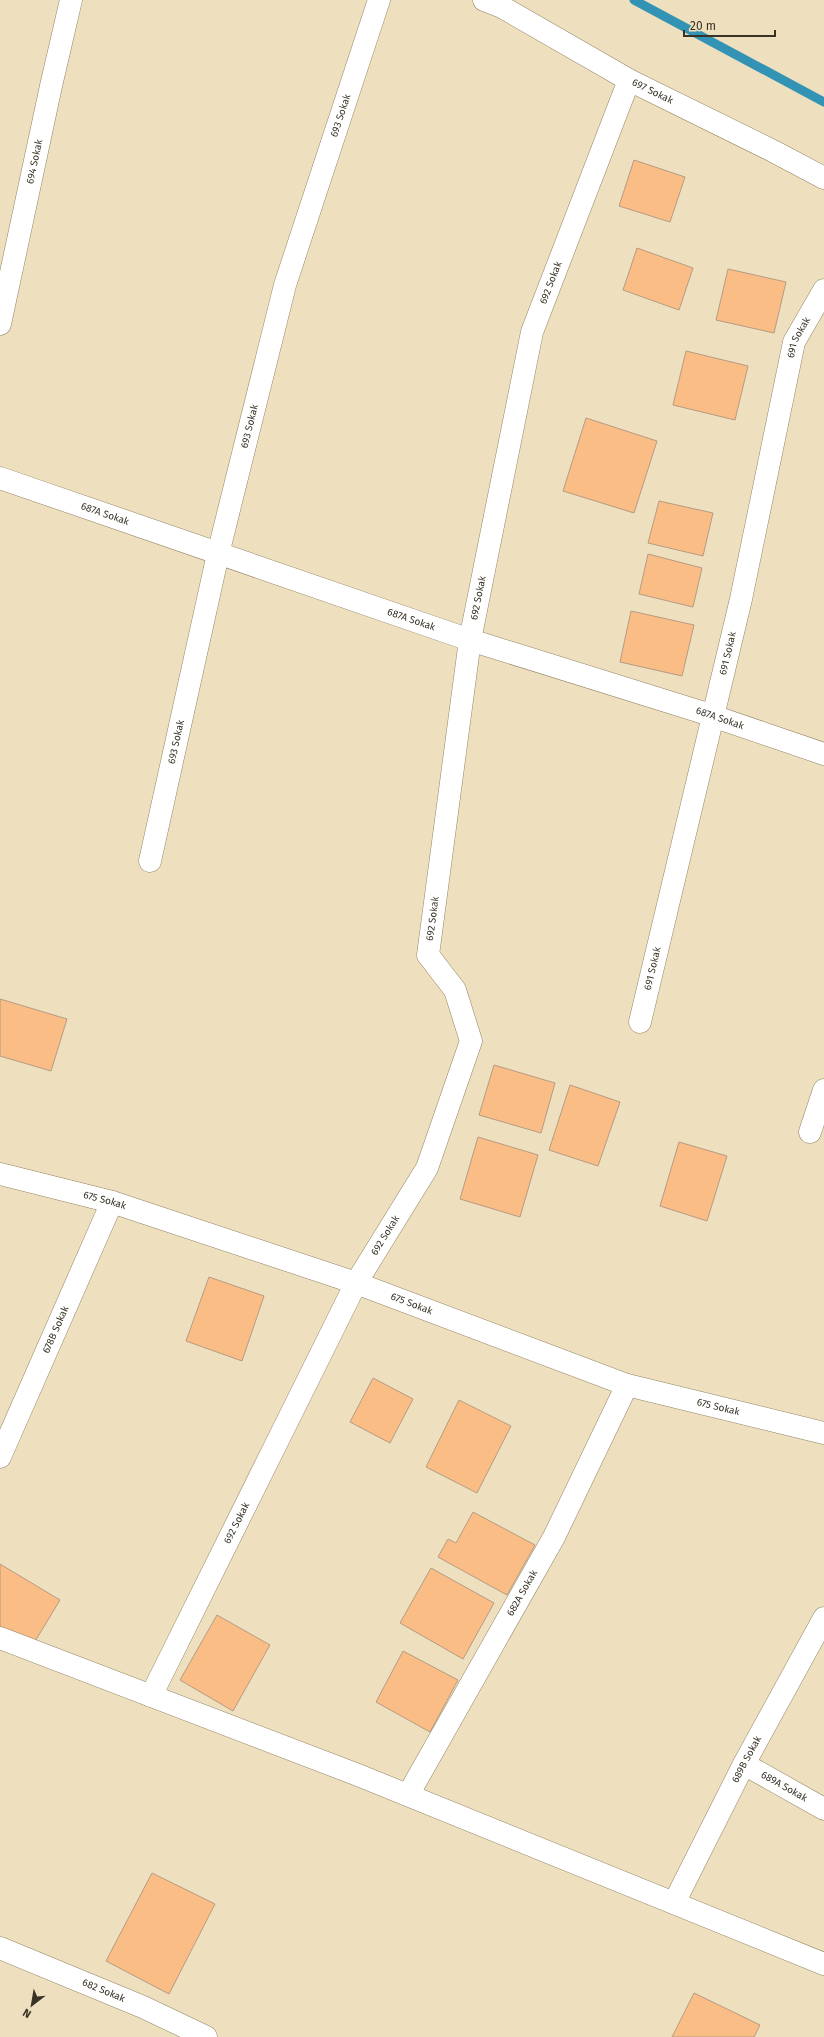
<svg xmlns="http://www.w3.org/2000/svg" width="824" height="2037" viewBox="0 0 824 2037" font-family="'Fira Sans',sans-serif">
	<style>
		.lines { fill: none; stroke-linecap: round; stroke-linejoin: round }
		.stream { stroke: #3393b4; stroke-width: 9 }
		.building { fill: #f9bd85; stroke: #b69b83 }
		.street-casing { stroke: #938566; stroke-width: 23 }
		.street { stroke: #fff; stroke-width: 22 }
		.labels { text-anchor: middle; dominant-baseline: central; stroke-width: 3; stroke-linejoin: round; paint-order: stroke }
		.street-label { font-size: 10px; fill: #393326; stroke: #eedfbe }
	</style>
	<rect width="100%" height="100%" fill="#eedfbe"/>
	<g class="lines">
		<path class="stream" d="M634,0L824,102"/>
	</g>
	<path class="building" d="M634,160L685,177L670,222L619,206Z
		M637,248L693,268L679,310L623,290Z
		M728,269L786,282L774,333L716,320Z
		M686,351L748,366L735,420L673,405Z
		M586,418L657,441L634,513L563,491Z
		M659,501L713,513L703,556L648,543Z
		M648,554L702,568L693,607L639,594Z
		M631,611L694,625L682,676L620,662Z
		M0,999L67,1019L51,1071L0,1056Z
		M494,1065L555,1083L541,1133L479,1115Z
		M570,1085L620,1102L598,1166L549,1150Z
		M478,1137L538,1155L520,1217L460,1199Z
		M679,1142L727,1156L707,1221L660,1206Z
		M209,1277L264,1296L242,1361L186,1341Z
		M373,1378L413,1399L390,1443L350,1422Z
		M459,1400L511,1426L477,1493L426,1467Z
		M473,1512L535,1545L507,1595L438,1557L448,1539L456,1543Z
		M0,1564L60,1600L34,1643L10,1630L0,1635Z
		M431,1568L494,1603L463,1659L400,1623Z
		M217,1615L270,1645L233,1711L180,1680Z
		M403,1651L458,1680L430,1732L376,1702Z
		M152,1873L215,1904L169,1994L106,1961Z
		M694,1993L760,2025L754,2037H672Z"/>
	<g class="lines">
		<defs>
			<g id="street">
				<path id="s1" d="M484,0L502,7L629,80L773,151L824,178"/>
				<path id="s2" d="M0,324L51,86L71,0"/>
				<path id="s3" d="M0,478L470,640L701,712L824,754"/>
				<path id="s4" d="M150,861L218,554L285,285L379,0"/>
				<path id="s5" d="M640,1022L741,599L794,342L824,290"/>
				<path d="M810,1132L824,1090"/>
				<path id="s6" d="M0,1174L112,1202L356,1283L627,1385L824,1433"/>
				<path id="s7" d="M0,1457L112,1202"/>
				<path d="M0,1638L358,1775L824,1964"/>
				<path id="s8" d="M151,1696L356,1283L427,1168L471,1041L455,990L428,955L470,640L532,332L629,80"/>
				<path id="s9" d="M744,1764L824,1809"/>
				<path id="s10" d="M408,1795L554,1537L627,1385"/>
				<path id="s11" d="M674,1903L744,1764L824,1618"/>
				<path id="s12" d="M0,1948L143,2007L206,2037"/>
			</g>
		</defs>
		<use href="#street" class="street-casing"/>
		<use href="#street" class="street"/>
	</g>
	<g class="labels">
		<g class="street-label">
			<text stroke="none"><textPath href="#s1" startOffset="192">697 Sokak</textPath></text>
			<text stroke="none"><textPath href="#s4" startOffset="770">693 Sokak</textPath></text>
			<text stroke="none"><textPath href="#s2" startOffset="166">694 Sokak</textPath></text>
			<text stroke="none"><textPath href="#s8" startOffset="1513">692 Sokak</textPath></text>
			<text stroke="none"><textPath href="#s5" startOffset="703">691 Sokak</textPath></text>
			<text stroke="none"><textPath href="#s4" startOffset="446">693 Sokak</textPath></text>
			<text stroke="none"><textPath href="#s3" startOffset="111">687A Sokak</textPath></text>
			<text stroke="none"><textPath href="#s8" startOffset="1189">692 Sokak</textPath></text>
			<text stroke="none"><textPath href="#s3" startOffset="435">687A Sokak</textPath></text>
			<text stroke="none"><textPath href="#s5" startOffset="379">691 Sokak</textPath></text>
			<text stroke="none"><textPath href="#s3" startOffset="759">687A Sokak</textPath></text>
			<text stroke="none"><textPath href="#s4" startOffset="122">693 Sokak</textPath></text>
			<text stroke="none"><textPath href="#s8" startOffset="865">692 Sokak</textPath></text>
			<text stroke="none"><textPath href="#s5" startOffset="55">691 Sokak</textPath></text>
			<text stroke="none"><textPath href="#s6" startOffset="108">675 Sokak</textPath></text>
			<text stroke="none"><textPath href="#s8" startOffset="517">692 Sokak</textPath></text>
			<text stroke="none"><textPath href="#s6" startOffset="432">675 Sokak</textPath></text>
			<text stroke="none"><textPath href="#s7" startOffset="139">678B Sokak</textPath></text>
			<text stroke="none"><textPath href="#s6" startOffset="756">675 Sokak</textPath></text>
			<text stroke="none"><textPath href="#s8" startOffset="193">692 Sokak</textPath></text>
			<text stroke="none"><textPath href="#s10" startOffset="232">682A Sokak</textPath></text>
			<text stroke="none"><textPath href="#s11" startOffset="161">689B Sokak</textPath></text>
			<text stroke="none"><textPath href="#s9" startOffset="46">689A Sokak</textPath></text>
			<text stroke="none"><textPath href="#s12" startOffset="112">682 Sokak</textPath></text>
		</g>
	</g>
	<g transform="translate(32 2005) rotate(211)" stroke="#eedfbe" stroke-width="3" paint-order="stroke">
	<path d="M0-3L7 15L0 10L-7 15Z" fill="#393326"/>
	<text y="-6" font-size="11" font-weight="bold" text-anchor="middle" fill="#393326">N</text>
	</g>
	<path d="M684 30v6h91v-6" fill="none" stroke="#393326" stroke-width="2"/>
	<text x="690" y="30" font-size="12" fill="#393326" stroke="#eedfbe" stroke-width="3" paint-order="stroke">20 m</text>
</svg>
